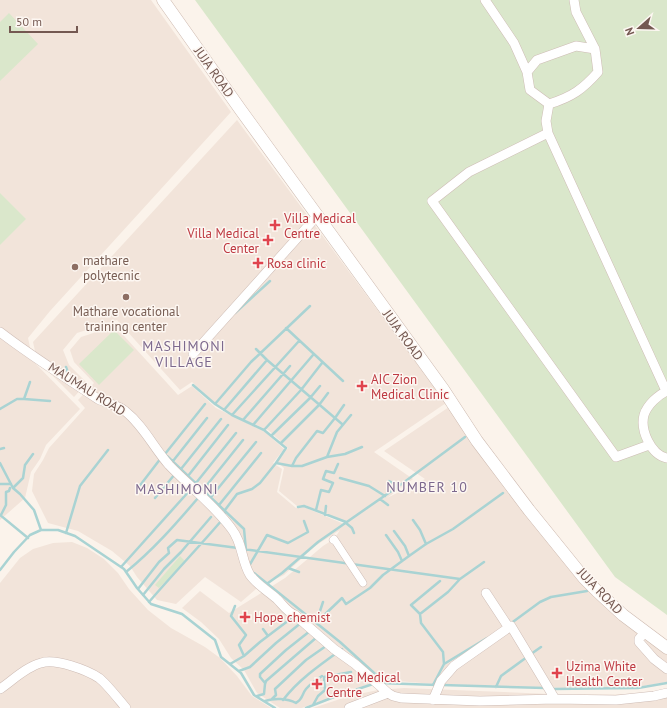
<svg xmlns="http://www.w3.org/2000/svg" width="667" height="708" viewBox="0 0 667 708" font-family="'PT Sans',sans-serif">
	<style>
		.residential { fill: #f2e4da }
		.green { fill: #dae7cb }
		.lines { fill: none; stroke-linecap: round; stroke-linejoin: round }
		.stream { stroke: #a9d3d3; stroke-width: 2.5 }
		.pedestrian-casing { stroke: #cebcb5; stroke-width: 8 }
		.minor-casing { stroke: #cebcb5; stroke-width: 10 }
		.secondary-casing { stroke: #cebab0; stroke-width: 13 }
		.pedestrian { stroke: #fff; stroke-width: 7 }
		.minor { stroke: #fff; stroke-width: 9 }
		.secondary { stroke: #fff; stroke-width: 12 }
		.health-dot { fill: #e0444e; stroke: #fdf7f2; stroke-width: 1.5 }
		.education-dot { fill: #8d6e63; stroke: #fdf7f2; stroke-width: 1.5 }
		.labels { text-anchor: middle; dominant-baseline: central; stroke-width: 3; stroke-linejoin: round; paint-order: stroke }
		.street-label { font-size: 13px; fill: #745851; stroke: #fdf7f2 }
		.health-label { font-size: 13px; fill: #be3a42; stroke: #fdf7f2; text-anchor: start }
		.education-label { font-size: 13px; fill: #785e54; stroke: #fdf7f2; text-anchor: start }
		.neighbourhood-label { font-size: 14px; letter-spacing: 1px; fill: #7d698e; stroke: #fdf7f2 }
	</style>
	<rect width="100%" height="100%" fill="#fbf3eb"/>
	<path class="residential" d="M0,0H151L231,112L50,311L28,338L33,361L80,409L46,445L40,459L31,472L25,498L0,520Z
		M237,120L446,403L374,452L413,479L387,498L425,479L384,451L449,407L535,522L667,651V682L637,687L567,688L434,684L385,680L347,691L302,708H280L257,693L244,670L231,658L219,639L201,622L182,608L200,591L229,613L285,578L323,546L334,539L340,530L315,546L284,575L257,588L241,602L205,577L176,604L157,600L137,577L130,566L112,551L78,531L48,523L32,491L34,474L43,460L49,448L85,408L78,400L94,383L74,362L70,350L81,337L115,326L178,395L192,386L216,408L265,432L284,449L273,463L282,469L277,492L296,508L304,507L344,524L346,522L305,505L297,506L279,491L284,468L277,462L288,448L268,430L240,418L217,405L192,382L180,390L117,320L77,333L63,350L69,365L87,383L74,397L37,360L33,342Z
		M72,542L87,548L104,559L118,573L129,589L148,610L171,628L205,647L220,658L237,676L252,696L271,708H0V583L20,558L33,549L53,543Z
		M404,688L574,695L647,694L667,690V708H313L349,696L378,690Z"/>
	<path class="green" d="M195,0H667V615L615,577Z
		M9,13L38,44L0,81V22Z
		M0,193L26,219L0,245Z
		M114,330L134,350L99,385L79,364Z
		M180,556L185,561L159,588L155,585Z"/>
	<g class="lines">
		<path class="stream" d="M235,313L270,281
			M286,328L343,381
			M256,349L267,360L342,424
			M66,367L69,376
			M193,385L215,404L232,415L264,430L286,448L276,463
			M24,399L50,401
			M215,404L251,362L310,306
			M0,409L17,399H24L30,382
			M224,410L267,360
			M232,415L299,341
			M243,420L290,366
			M253,425L313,355
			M264,430L301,390L322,363
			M271,436L310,398L320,386
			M281,443L319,405L328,393
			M0,449L4,448
			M165,454L205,404
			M167,456L244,529L246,550
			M327,457L337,432L351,415
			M173,461L207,418
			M0,463L13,488L20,494L34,510L41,530
			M292,466L296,458L317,431L323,433L335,418L344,405
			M181,469L221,419
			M188,476L228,425
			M340,478L369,486L385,496
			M389,481L399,486
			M196,483L236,433
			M0,484H11
			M13,488L23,478L25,465L33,454
			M138,488L161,458
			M203,490L243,440
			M211,497L256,442
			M155,498L175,474
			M380,499L388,505
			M219,505L261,453
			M298,507L304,506L346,522
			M316,510L321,490L329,492L333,483L323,479L326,471L334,473L338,464
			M0,515L28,538
			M1,515L6,505V492L9,491L10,488
			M325,515L326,506
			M224,516L225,510L237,494L252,489L260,483L276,463L292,466H302L327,457L345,454L362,447
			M413,520L420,530L426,544
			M346,523L352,528L354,533
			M394,531L405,546L409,556
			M66,533L80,486L108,450
			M386,535L398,552L402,561
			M243,549L460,579
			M249,566L267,535L288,543L308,532L304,521
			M121,567L191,489
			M288,568L299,572
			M0,570L14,552L30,535L41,530H58L75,536L124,569L137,588L151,604L182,614L215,640L221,657L241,673L254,695L275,708
			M126,572C153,550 175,525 198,498
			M254,573L340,642L384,682
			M268,583L282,573L318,542L403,483L465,437
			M138,589L159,562L169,553L168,548L177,540L238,548
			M143,595L164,569L181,552L211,517
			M149,602C173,574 198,548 222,520
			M235,606L231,616L246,635L239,645L244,656
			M420,614L411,605L440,581
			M317,620L323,602
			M316,623L342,598L346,604L370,588L383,575L409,556L426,544L453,529L503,493
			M510,624L540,602L551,597L587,591
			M263,629L268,636
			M531,654L541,647
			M230,664L244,656L260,642L293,617
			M444,664L443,652L421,623L420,614L448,592L460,579L484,562
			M239,671L250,667L276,643L307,618
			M265,683L260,677V674L286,650L310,631
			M380,683L437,685
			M433,685L444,664L487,638
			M442,685L545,688
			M496,687L501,676L527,657
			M552,689L638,688L667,683
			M257,696L264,694L265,684L266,681L317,637
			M272,699L276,695L275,689L306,660L326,646
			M283,700C298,680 321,664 342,649
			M265,701C274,698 287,698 296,703C304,698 301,695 306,689C310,684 316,680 322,676
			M313,705L318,696L325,690L324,677L351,672
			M306,708L334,697L373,684"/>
		<defs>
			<path id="pedestrian" d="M333,540L334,539L363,583"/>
			<path id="minor" d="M485,0L514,43L527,72
				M574,0L576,12L595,49
				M576,46L595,49L598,72C583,89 572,97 549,104L530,90L527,72L537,60Z
				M548,133L546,121L549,104
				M0,332C31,356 65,377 98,399C107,404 117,404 125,411C143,425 154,448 169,465C189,486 213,504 231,528C243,543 241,560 250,575C257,585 268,591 277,599C283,605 287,612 295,615L334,649L355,664L388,693L393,696L401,698L480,701L555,699L616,700L654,696L667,693
				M193,354L317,216
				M667,391C658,395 647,405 644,415C640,430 651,455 667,458
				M649,445L616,457L432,201L469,172L548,133L666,391
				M486,593L509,628
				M645,632L639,639V642L654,659L667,669
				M0,689C13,680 26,667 41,663C55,658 87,670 99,678C106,683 120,701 126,708
				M433,700L441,681L454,666L511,626L555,699
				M349,708L388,693"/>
			<path id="secondary" d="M163,0L240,109L443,389L477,441L529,510L584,578L597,591L623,615L667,648"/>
		</defs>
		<use href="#pedestrian" class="pedestrian-casing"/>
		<use href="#minor" class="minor-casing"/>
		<use href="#secondary" class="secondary-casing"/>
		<use href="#pedestrian" class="pedestrian"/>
		<use href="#minor" class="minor"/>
		<use href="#secondary" class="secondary"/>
	</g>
	<g class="health-dot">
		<path d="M273 219h4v4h4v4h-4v4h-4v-4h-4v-4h4z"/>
		<path d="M266 234h4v4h4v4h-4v4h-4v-4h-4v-4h4z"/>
		<path d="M256 257h4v4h4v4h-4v4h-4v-4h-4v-4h4z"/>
		<path d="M360 380h4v4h4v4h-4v4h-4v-4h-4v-4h4z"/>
		<path d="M243 611h4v4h4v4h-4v4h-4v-4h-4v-4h4z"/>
		<path d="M555 667h4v4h4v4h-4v4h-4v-4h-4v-4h4z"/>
		<path d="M315 678h4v4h4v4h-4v4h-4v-4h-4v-4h4z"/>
	</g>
	<g class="education-dot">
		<circle cx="75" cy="267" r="4"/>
		<circle cx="126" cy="297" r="4"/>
	</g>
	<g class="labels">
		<g class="street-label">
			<text transform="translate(214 72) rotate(55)">JUJA ROAD</text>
			<text transform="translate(403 335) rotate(54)">JUJA ROAD</text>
			<text transform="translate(87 389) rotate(32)">MAUMAU ROAD</text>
			<text transform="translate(600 591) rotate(46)">JUJA ROAD</text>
		</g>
		<g class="health-label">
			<text x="284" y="218">Villa Medical<tspan x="284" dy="15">Centre</tspan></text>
			<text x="259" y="233" text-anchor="end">Villa Medical<tspan x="259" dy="15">Center</tspan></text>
			<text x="267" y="263">Rosa clinic</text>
			<text x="371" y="379">AIC Zion<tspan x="371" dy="15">Medical Clinic</tspan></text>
			<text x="254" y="617">Hope chemist</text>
			<text x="566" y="666">Uzima White<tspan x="566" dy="15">Health Center</tspan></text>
			<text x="326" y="677">Pona Medical<tspan x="326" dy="15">Centre</tspan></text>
		</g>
		<g class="education-label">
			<text x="83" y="260">mathare<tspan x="83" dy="15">polytecnic</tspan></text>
			<text x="126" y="311" text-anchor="middle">Mathare vocational<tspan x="126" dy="15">training center</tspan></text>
		</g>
		<g class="neighbourhood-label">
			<text x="184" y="346">MASHIMONI<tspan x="184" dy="16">VILLAGE</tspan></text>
			<text x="427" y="487">NUMBER 10</text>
			<text x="177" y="489">MASHIMONI</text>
		</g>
	</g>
	<g transform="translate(639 28) rotate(250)" stroke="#fdf7f2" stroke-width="3" paint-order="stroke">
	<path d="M0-3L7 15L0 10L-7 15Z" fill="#745851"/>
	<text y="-6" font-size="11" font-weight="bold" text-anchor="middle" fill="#745851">N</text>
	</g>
	<path d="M10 26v6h67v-6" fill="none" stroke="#745851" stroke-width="2"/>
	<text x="16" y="26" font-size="12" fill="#745851" stroke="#fdf7f2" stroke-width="3" paint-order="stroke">50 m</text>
</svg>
